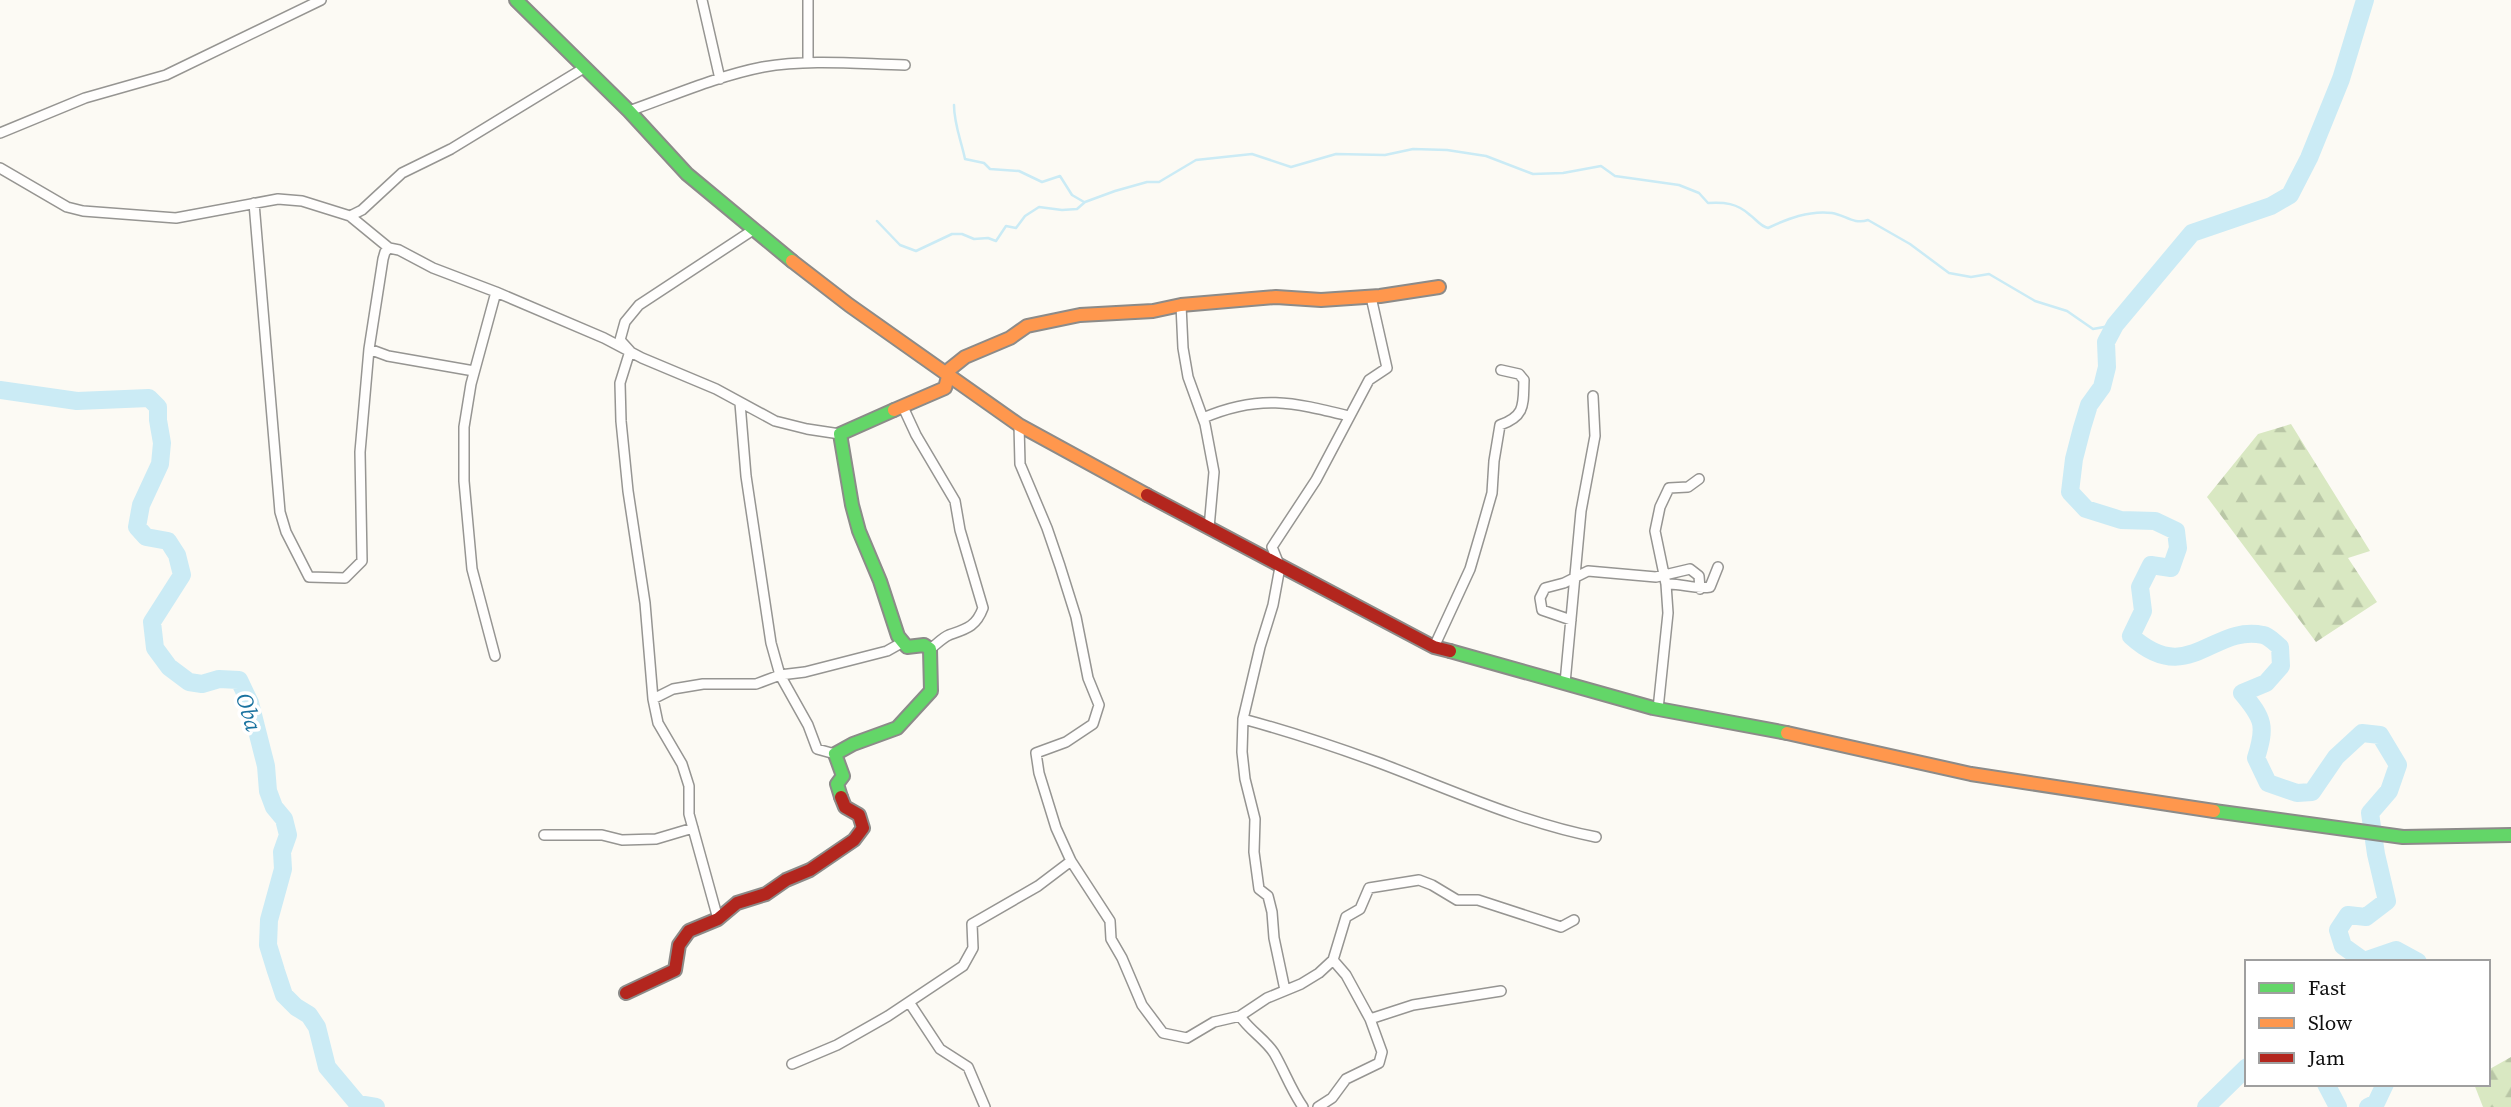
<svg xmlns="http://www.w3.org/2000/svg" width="2511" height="1107" viewBox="0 0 2511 1107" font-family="'Source Serif 4',serif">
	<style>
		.forest { fill: url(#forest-firs) }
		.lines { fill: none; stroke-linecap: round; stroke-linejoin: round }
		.stream { stroke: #cbebf5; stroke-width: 2.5 }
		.river { stroke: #cbebf5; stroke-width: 18 }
		.street-casing { stroke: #969592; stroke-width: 12 }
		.fast-casing { stroke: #8c8b89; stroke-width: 16 }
		.slow-casing { stroke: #8c8b89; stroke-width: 16 }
		.jam-casing { stroke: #8c8b89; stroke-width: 16 }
		.street { stroke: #fffefd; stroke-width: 9 }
		.fast { stroke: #63d668; stroke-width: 12 }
		.slow { stroke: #ff974d; stroke-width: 12 }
		.jam { stroke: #b3261e; stroke-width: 12 }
		.labels { text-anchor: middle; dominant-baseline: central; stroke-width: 7; stroke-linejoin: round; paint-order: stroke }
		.water-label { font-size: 23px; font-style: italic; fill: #19729f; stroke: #fff }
	</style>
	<defs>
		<pattern id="forest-firs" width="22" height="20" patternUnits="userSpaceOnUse" patternTransform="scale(1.75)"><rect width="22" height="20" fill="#d9e8c2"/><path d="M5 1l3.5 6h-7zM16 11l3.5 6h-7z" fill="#b9c6a6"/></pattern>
	</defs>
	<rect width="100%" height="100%" fill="#fcfaf4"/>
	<path class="forest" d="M2291,424L2370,551L2348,558L2377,602L2316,642L2207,497L2258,434Z
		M2511,1057V1107H2483L2474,1084H2488V1070Z"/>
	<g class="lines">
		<path class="stream" d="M954,105C954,124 961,140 965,159L984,163L990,169L1019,171L1042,182L1060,176L1072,195L1084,202
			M877,221L900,245L916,251L952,234H962L974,239L988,238L996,241L1006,226L1016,228L1025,216L1039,207L1062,210L1077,209L1085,202L1115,191L1147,182H1159L1196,160L1252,154L1291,167L1336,154L1385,155L1413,149L1447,150L1486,156L1533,174L1563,173L1601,166L1615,176L1679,185L1699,193L1708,203C1724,202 1737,203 1750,215C1757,220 1760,226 1768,228C1787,219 1809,210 1832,213C1845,215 1854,225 1868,220L1910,244L1949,273L1971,277L1989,274L2035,301L2067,311L2093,329L2115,325"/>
		<path class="river" d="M2365,0L2341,79L2309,158L2290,195L2271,206L2192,233L2115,325L2106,342L2107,367L2102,387L2089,405L2082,428L2074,459L2070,492L2086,509L2121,520L2155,521L2176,531L2178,548L2171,568L2151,565L2140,587L2143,611L2131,636C2188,688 2213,624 2263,635C2269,636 2275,643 2280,647L2281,666L2266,683L2242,693C2264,719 2266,726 2256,758L2268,783L2297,793L2312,792L2336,757L2362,733L2380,735L2398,765L2389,791L2370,813L2376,854L2387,901L2366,917L2348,915L2338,930L2343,946L2364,961L2396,950L2418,962
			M0,390L77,401L149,398L158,407V420L162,443L160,464L141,505L137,527L146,537L168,541L177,555L182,575L152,622L155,648L169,667L189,682L202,684L219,679L239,680L250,703L266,766L268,791L274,807L284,819L288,835L282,852L283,869L269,920L268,945L276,971L284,995L296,1007L309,1015L317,1027L327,1067L358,1104L376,1107
			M2326,1084L2338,1107
			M2206,1107L2247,1067
			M2368,1107L2376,1103L2385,1084"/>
		<defs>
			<path id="street" d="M702,0L720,79
				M808,0V62
				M629,111C672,96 717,76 763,67C810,59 858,64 905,65
				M0,133L85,98L166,75L321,0
				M0,168L67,207L83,211L176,218L278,199L302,201L350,216L389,248L399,250L433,268L496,292L604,338L642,358L716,389L775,421L807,429L840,434
				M254,203L280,512L286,532L309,577L345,578L362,561L360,452L369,349L383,259L385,252L389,248
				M350,216L362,210L402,173L451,149L584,68
				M1371,297L1387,368L1369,380L1316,480L1272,547L1280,567L1273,605L1260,647L1243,719C1288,731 1333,746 1377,762C1447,788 1522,823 1596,837
				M1181,305L1183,348L1188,377L1205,424L1214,472L1209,528
				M369,349L388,356L474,371
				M740,403L746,476L771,643L780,675L808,725L817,749L835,754
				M903,407L916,435L955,501L960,530L983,608C976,627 966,629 949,635C942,638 936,645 930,649
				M1203,418C1259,394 1292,402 1349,416
				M1019,425L1020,464L1047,528L1060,566L1076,617L1088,678L1099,705L1093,724L1066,742L1036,753L1039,773L1056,828L1071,861L1110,921L1111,939L1122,958L1142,1005L1163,1033L1187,1038L1214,1022L1240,1016
				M1666,584C1682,583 1695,590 1710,587L1718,567
				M1571,620L1542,610L1540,598L1545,588L1564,583L1588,571L1656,577L1690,569L1699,576L1700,589
				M1434,647L1470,569L1482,528L1492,493L1494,461L1500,425C1526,416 1523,404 1524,380L1519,374L1501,370
				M495,656L472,569L464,481V427L471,384L496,292
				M1565,683L1581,511L1595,436L1593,396
				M653,699L673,689L703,684H756L780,675L805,672L887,651L903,642
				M1658,709L1668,613L1666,584L1655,531L1660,507L1669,488L1688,487L1699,479
				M1243,719L1242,752L1245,779L1255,819L1254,852L1259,889L1268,896L1272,912L1274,938L1285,990
				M544,835H602L622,840L656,839L693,828
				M718,919L689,814V786L682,764L658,723L653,699L645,603L628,491L621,421L620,383L630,351L620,340L625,322L639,305L753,230
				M1333,960L1346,975L1370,1019
				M909,1002L940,1049L968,1067L985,1107
				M792,1064L837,1045L888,1016L963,966L973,948L972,924L1038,886L1071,861
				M1303,1107C1291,1090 1284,1070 1274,1053C1265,1039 1249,1030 1240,1016L1267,998L1301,984L1319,973L1333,960L1346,917L1360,909L1369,888L1419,880L1432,885L1457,900H1478L1561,927L1574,920
				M1318,1107L1332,1098L1346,1079L1379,1063L1382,1052L1370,1019L1413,1005L1501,991"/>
			<path id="fast" d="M516,0L629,111L687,174L792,261
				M1450,651L1653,708L1787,733
				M841,797L837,784L843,776L835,754L853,744L897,728L931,691L930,649L924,645L907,647L898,636L880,581L859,531L852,505L840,434L894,410
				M2214,811L2403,837L2511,835"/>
			<path id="slow" d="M792,261L849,305L1019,425L1147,495
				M894,410L945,388L950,369L965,357L1010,338L1027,326L1080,315L1153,311L1181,305L1276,297L1321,300L1380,296L1439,287
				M1787,733L1971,774L2214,811"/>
			<path id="jam" d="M1147,495L1434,647L1450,651
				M626,993L675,970L679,945L689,931L718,919L737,903L766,894L786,880L810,870L854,840L863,828L859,815L845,807L841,797"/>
		</defs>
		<use href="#street" class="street-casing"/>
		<use href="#fast" class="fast-casing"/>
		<use href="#slow" class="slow-casing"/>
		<use href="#jam" class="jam-casing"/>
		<use href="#street" class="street"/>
		<use href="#fast" class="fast"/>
		<use href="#slow" class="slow"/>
		<use href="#jam" class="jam"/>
	</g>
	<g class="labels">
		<g class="water-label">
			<text transform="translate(249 712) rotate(73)">Oba</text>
		</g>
	</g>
	<rect x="2245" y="960" width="245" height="126" fill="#ffffff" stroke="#9f9f9f" stroke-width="2"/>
	<rect x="2259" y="983" width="35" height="10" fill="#63d668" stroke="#9f9f9f" stroke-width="2"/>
	<text x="2308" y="995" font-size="21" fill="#0f0f0f">Fast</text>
	<rect x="2259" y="1018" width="35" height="10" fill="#ff974d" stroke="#9f9f9f" stroke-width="2"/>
	<text x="2308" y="1030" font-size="21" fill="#0f0f0f">Slow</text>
	<rect x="2259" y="1053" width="35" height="10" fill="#b3261e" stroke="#9f9f9f" stroke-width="2"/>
	<text x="2308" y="1065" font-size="21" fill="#0f0f0f">Jam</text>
</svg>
